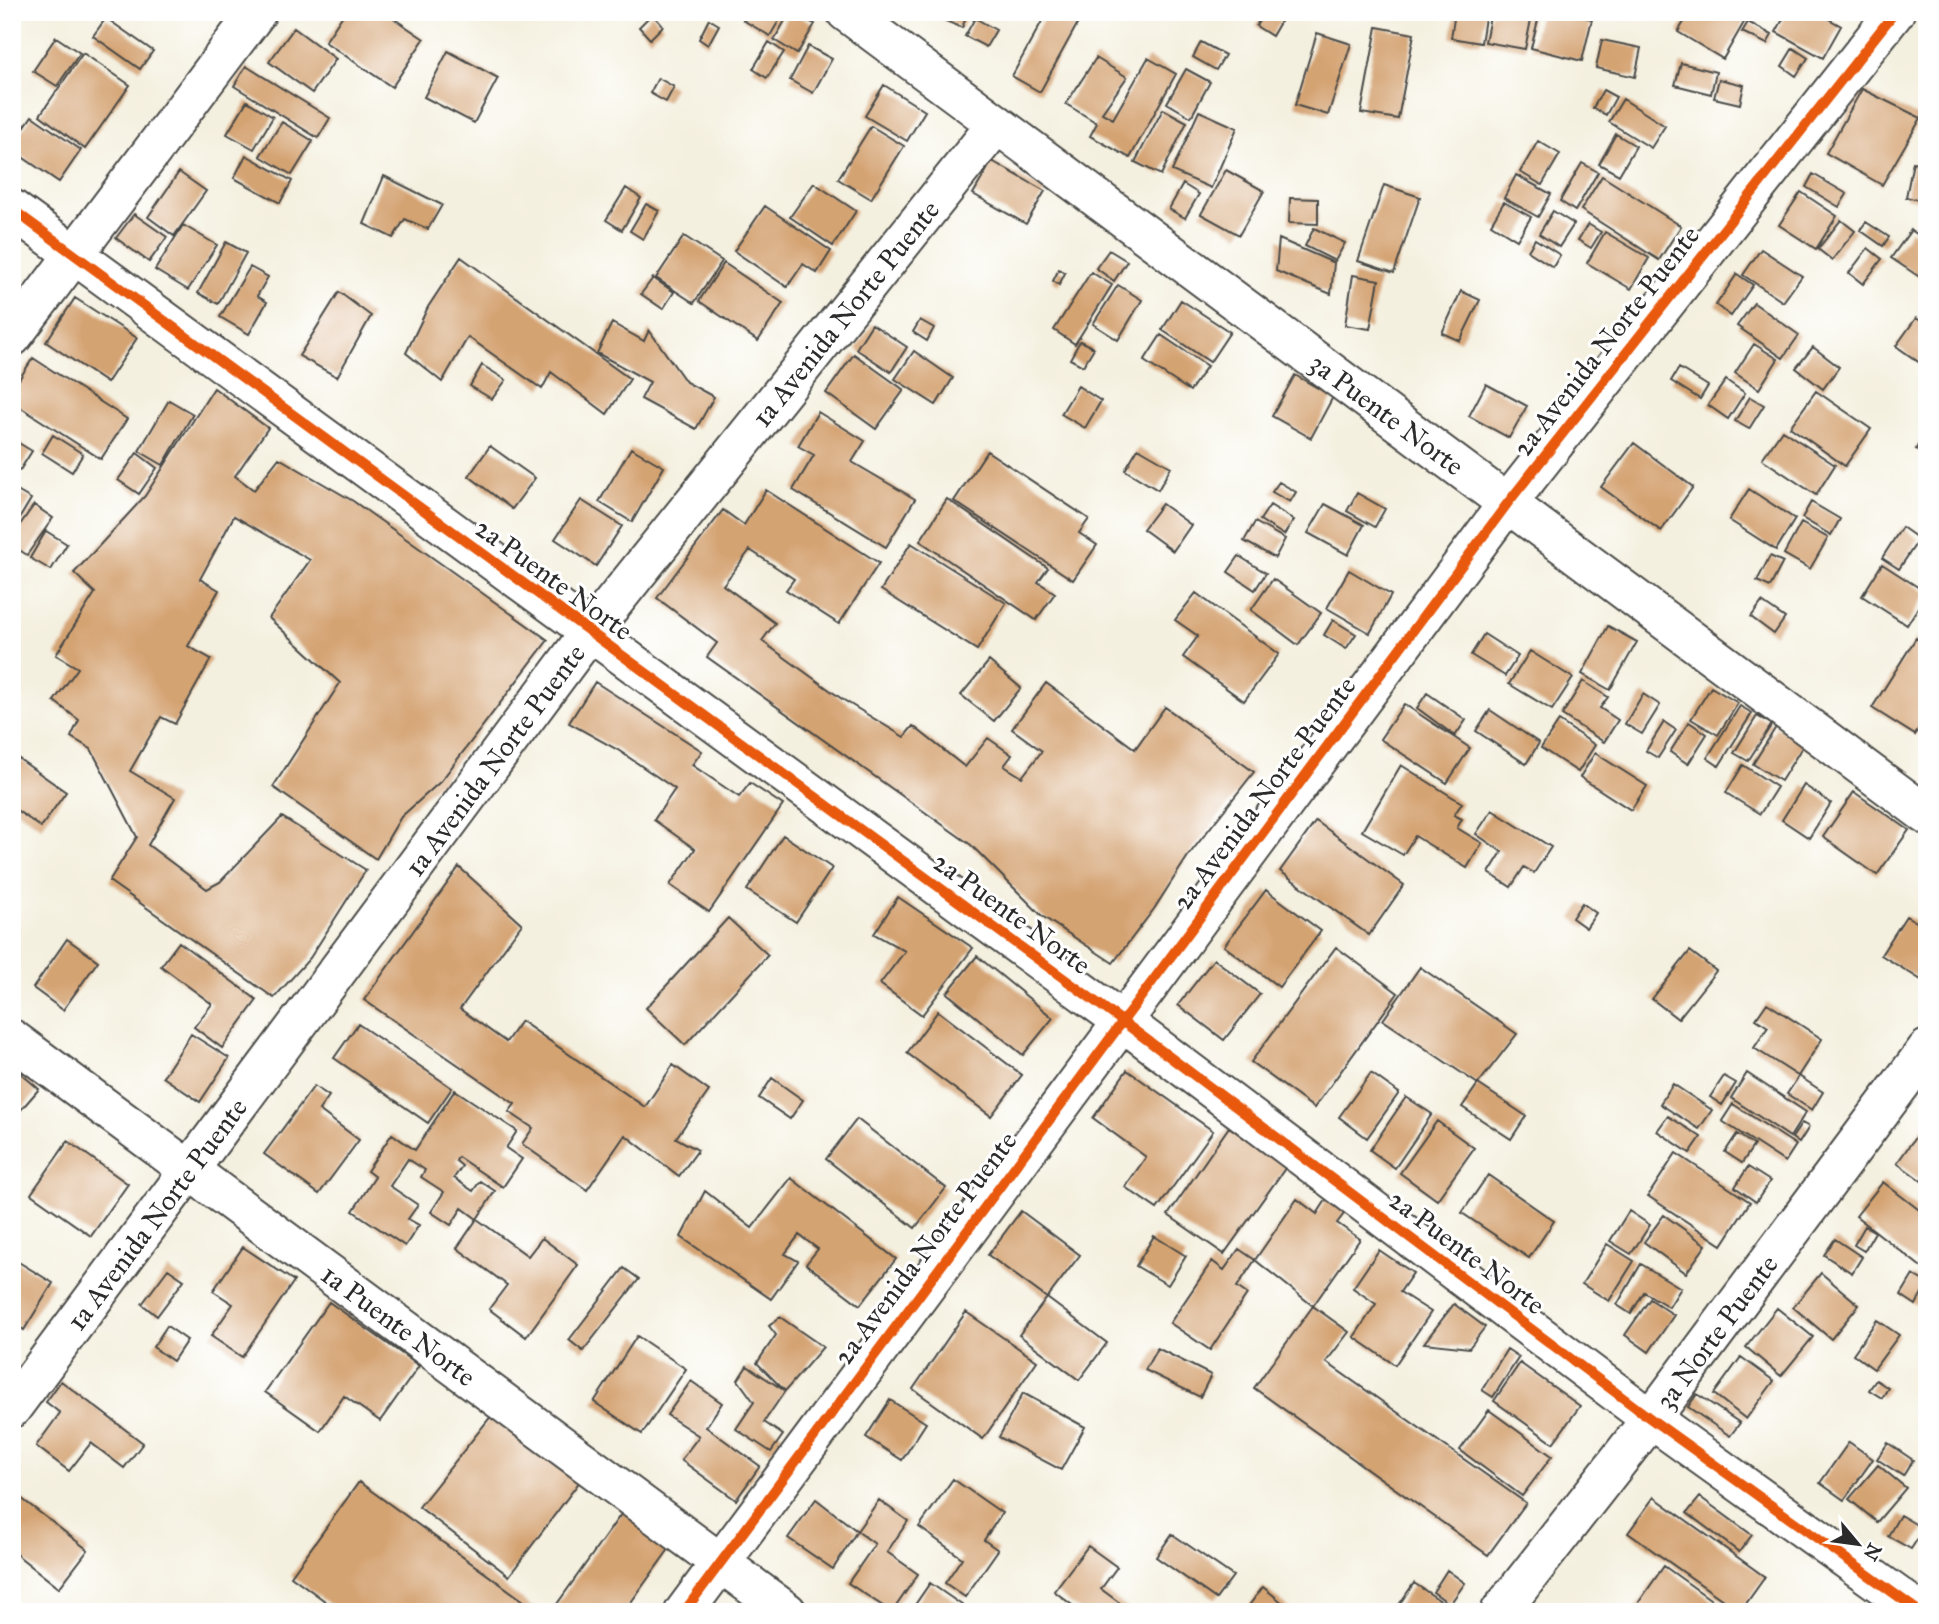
<svg xmlns="http://www.w3.org/2000/svg" width="1939" height="1624" viewBox="0 0 1939 1624" font-family="'IM FELL Great Primer',serif">
	<style>
		.building { fill: #d4a372 }
		.lines { fill: none; stroke-linecap: round; stroke-linejoin: round }
		.minor-casing { stroke: #494946; stroke-width: 42 }
		.minor { stroke: #fff; stroke-width: 38 }
		.cycleway-casing { stroke: #fff; stroke-width: 15 }
		.cycleway { stroke: #e8590c; stroke-width: 10 }
		.labels { text-anchor: middle; dominant-baseline: central; stroke-width: 6; stroke-linejoin: round; paint-order: stroke }
		.street-label { font-size: 28px; fill: #2b2b2b; stroke: #fff }
	</style>
	<rect width="100%" height="100%" fill="#fff"/>
	<filter id="ink" filterUnits="userSpaceOnUse"><feTurbulence type="fractalNoise" baseFrequency=".0143" numOctaves="2"/><feDisplacementMap in="SourceGraphic" scale="14" xChannelSelector="R" yChannelSelector="G"/><feConvolveMatrix kernelMatrix="1 2 1 2 8 2 1 2 1" color-interpolation-filters="sRGB"/></filter>
	<filter id="wash" filterUnits="userSpaceOnUse"><feTurbulence type="fractalNoise" baseFrequency=".00686" numOctaves="4" result="noise"/><feDisplacementMap in="SourceGraphic" scale="28" xChannelSelector="R" yChannelSelector="G"/><feGaussianBlur stdDeviation="1.57" result="paint"/><feColorMatrix in="noise" values="0 0 0 0 0 0 0 0 0 0 0 0 0 0 0 0 0 1.4 0 .05"/><feComposite in="paint" operator="in"/></filter>
	<g filter="url(#wash)">
		<rect width="100%" height="100%" fill="#f4f0df"/>
		<g id="blocks">
			<path class="building" d="M345,12H384L424,39L392,87L325,42Z
				M747,12H784L770,36L743,20Z
				M790,12L815,24L797,54L774,40Z
				M941,12H968L962,28L939,18Z
				M1047,12H1084L1040,92L1012,76Z
				M1264,12H1286L1272,36L1256,26Z
				M1455,12H1486L1481,43L1451,38Z
				M1491,12L1532,15L1525,49L1485,42Z
				M1540,12H1565L1592,19L1582,61L1531,48Z
				M1690,12H1733L1746,19L1723,59L1678,32Z
				M1787,12H1816L1841,26L1823,58L1776,32Z
				M652,14L663,26L650,39L639,27Z
				M106,18L153,51L140,69L93,36Z
				M975,18L996,30L986,47L965,36Z
				M709,19L719,25L708,45L699,39Z
				M1748,22L1772,35L1767,44L1742,32Z
				M1377,27L1414,34L1398,119L1361,113Z
				M294,28L336,59L312,93L269,62Z
				M1317,33L1351,44L1328,115L1295,105Z
				M56,37L80,53L57,86L33,71Z
				M1602,40L1641,48L1635,77L1596,68Z
				M769,42L784,52L767,78L753,69Z
				M1201,42L1225,55L1216,70L1193,57Z
				M808,46L832,59L813,93L790,80Z
				M1793,48L1808,58L1796,76L1782,66Z
				M448,51L498,78L474,123L424,97Z
				M83,53L130,85L85,149L40,115Z
				M1096,58L1127,77L1102,113L1113,119L1148,58L1176,74L1130,158L1090,136L1097,123L1066,104Z
				M1681,63L1716,72L1711,94L1675,85Z
				M246,66L330,118L318,138L234,86Z
				M1186,69L1210,82L1191,117L1167,103Z
				M658,78L674,87L666,102L650,93Z
				M1719,79L1744,85L1740,104L1714,98Z
				M884,85L925,111L907,141L865,116Z
				M1862,89L1921,118L1882,185L1826,153Z
				M1603,90L1616,97L1606,115L1593,108Z
				M1623,99L1665,126L1651,148L1609,122Z
				M247,101L273,117L254,149L227,134Z
				M1163,109L1187,122L1161,175L1135,162Z
				M1199,111L1237,128L1211,188L1172,171Z
				M32,116L81,150L59,182L12,150V145Z
				M282,122L313,141L292,175L260,156Z
				M871,126L904,146L871,199L838,179Z
				M1616,134L1636,146L1619,175L1599,164Z
				M1538,141L1560,154L1542,185L1520,172Z
				M246,155L292,181L280,203L234,178Z
				M992,161L1045,191L1026,224L973,194Z
				M1913,162L1927,165V202L1906,197Z
				M1582,163L1598,172L1575,211L1560,201Z
				M1226,170L1264,191L1239,235L1201,214Z
				M179,172L206,191L174,236L148,217Z
				M1813,174L1847,194L1839,207L1806,187Z
				M1516,175L1551,194L1538,217L1504,198Z
				M384,176L442,205L428,229L405,219L393,238L364,224Z
				M1602,176L1681,226L1659,260L1581,210Z
				M814,183L856,211L833,246L790,217Z
				M1183,184L1199,194L1185,218L1169,209Z
				M1384,185L1420,197L1394,273L1358,261Z
				M626,188L641,198L622,230L606,220Z
				M1801,192L1837,216L1816,249L1779,225Z
				M1290,198L1318,199V224L1289,223Z
				M1504,202L1531,217L1517,240L1491,224Z
				M646,204L659,211L643,239L630,231Z
				M765,206L831,251L817,273L803,264L787,287L734,251Z
				M1553,211L1574,224L1559,247L1539,234Z
				M134,214L167,237L149,262L116,238Z
				M1841,220L1855,231L1832,260L1818,249Z
				M1866,222L1889,237L1883,246L1860,230Z
				M1588,224L1601,232L1591,248L1578,240Z
				M183,225L217,245L188,290L155,270Z
				M1314,228L1345,243L1335,261L1305,246Z
				M1911,230L1927,241V282L1891,258Z
				M1605,232L1649,258L1631,289L1587,263Z
				M684,236L722,261L694,303L656,278Z
				M1279,239L1334,263L1331,294L1276,271Z
				M1535,239L1560,255L1553,267L1528,251Z
				M226,242L246,253L218,304L198,293Z
				M1868,248L1882,259L1863,284L1849,273Z
				M1761,249L1802,276L1783,302L1743,275Z
				M1109,250L1127,261L1114,281L1096,268Z
				M461,257L630,379L607,414L551,372L542,389L468,337L442,382L406,353L428,307Z
				M724,263L783,303L758,341L699,301Z
				M250,267L268,277L257,296L267,302L249,334L220,317Z
				M1059,269L1065,273L1059,285L1053,281Z
				M1091,272L1112,285L1075,344L1054,330Z
				M1737,274L1753,285L1731,316L1716,305Z
				M1353,275L1379,280L1370,329L1345,325Z
				M653,278L674,292L663,309L641,294Z
				M1118,285L1142,300L1118,340L1093,324Z
				M1461,291L1480,300L1460,341L1442,333Z
				M339,292L371,316L337,377L299,356Z
				M75,298L137,338L107,383L46,342Z
				M1181,300L1230,332L1210,362L1162,330Z
				M1754,303L1799,335L1783,358L1737,326Z
				M1916,318L1927,325V368L1896,346Z
				M920,320L934,328L927,341L913,332Z
				M612,323L644,341L649,330L686,382L714,397L696,429L641,399L650,382L597,353Z
				M872,324L907,347L891,372L856,349Z
				M1161,335L1207,366L1190,391L1144,361Z
				M1080,341L1094,348L1083,366L1070,359Z
				M1754,344L1778,359L1759,389L1735,373Z
				M1813,347L1839,367L1823,389L1796,368Z
				M914,351L953,378L936,405L895,379Z
				M854,354L904,390L876,429L826,393Z
				M33,358L127,419L101,459L12,402V390Z
				M482,365L506,380L492,399L470,386Z
				M1679,368L1708,386L1700,399L1671,381Z
				M1295,375L1333,397L1311,438L1272,416Z
				M1726,380L1745,393L1728,419L1708,405Z
				M1486,384L1527,406L1509,438L1469,416Z
				M1078,386L1101,401L1085,428L1061,414Z
				M214,388L268,428L235,476L254,490L279,458L353,501L548,640L441,781L401,817L376,859L273,787L340,683L269,618L310,560L234,516L200,579L219,590L188,646L211,659L175,724L161,717L130,771L175,798L148,845L207,889L220,882L282,817L366,870L310,958L274,998L109,881L137,837L91,749L71,737L79,720L54,701L78,668L56,655L95,593L74,573L145,496Z
				M1816,391L1871,429L1845,466L1790,427Z
				M1750,397L1764,405L1749,429L1735,421Z
				M169,400L193,414L163,465L139,451Z
				M818,412L865,441L852,462L915,499L886,547L793,490L814,455L798,446Z
				M1927,429V455L1916,449Z
				M1782,430L1835,465L1816,495L1762,459Z
				M53,435L83,454L72,472L42,453Z
				M12,439L32,451L20,470L12,465Z
				M1634,443L1693,487L1661,531L1601,487Z
				M490,446L535,478L512,509L469,476Z
				M631,448L664,467L632,522L599,502Z
				M1138,448L1171,467L1158,490L1125,470Z
				M987,451L1089,519L1079,533L1097,545L1073,580L954,501Z
				M137,453L157,468L139,494L118,480Z
				M1279,482L1296,492L1290,502L1272,492Z
				M12,488L31,499L12,531Z
				M1749,489L1795,519L1776,550L1729,520Z
				M766,490L879,563L839,624L786,590L794,579L750,550L723,585L775,623L762,641L842,699L904,737L913,726L965,767L988,738L1012,755L1004,766L1022,777L1042,751L1012,729L1046,683L1135,749L1165,707L1254,772L1188,856L1154,909L1113,963L1042,916L971,845L707,657L717,643L657,598L723,510L744,525Z
				M1357,493L1385,509L1375,527L1347,511Z
				M947,499L1048,568L1038,582L1055,593L1036,620L920,541Z
				M581,500L622,526L596,566L555,539Z
				M1811,502L1840,519L1831,535L1802,518Z
				M1162,504L1191,525L1173,551L1143,529Z
				M1325,504L1364,525L1348,555L1308,533Z
				M34,505L53,518L27,555L12,545V536Z
				M1270,505L1294,520L1284,535L1260,520Z
				M1255,522L1285,539L1275,558L1244,541Z
				M1801,523L1828,538L1810,569L1784,554Z
				M1902,527L1919,539L1899,569L1882,558Z
				M46,531L67,544L51,570L30,558Z
				M911,543L1006,603L977,650L881,590Z
				M1239,556L1266,573L1255,590L1228,572Z
				M1770,556L1783,562L1770,587L1757,581Z
				M1882,564L1927,593L1907,625L1862,596Z
				M1349,570L1391,595L1370,633L1327,608Z
				M1273,579L1321,613L1298,645L1251,610Z
				M1196,593L1279,654L1244,701L1183,657L1198,636L1175,620Z
				M1762,602L1785,618L1774,634L1751,617Z
				M1333,620L1356,634L1346,649L1324,635Z
				M1608,626L1637,642L1610,690L1582,674Z
				M1484,634L1518,656L1505,676L1471,655Z
				M1916,638L1927,645V716L1915,735L1872,708Z
				M1530,651L1573,678L1552,710L1509,684Z
				M989,661L1021,688L994,721L961,695Z
				M1583,681L1608,697L1600,708L1618,720L1604,742L1562,715Z
				M595,682L702,751L692,765L739,797L750,783L783,805L709,912L670,885L695,849L654,820L675,789L618,750L569,723Z
				M1711,687L1738,703L1718,735L1691,719Z
				M1427,693L1466,720L1455,736L1417,708Z
				M1643,694L1660,705L1642,734L1625,724Z
				M1404,704L1470,748L1447,783L1380,739Z
				M1740,706L1752,713L1719,766L1707,758Z
				M1490,710L1539,743L1526,764L1476,731Z
				M1757,716L1772,724L1748,761L1734,753Z
				M1559,721L1595,745L1578,772L1541,748Z
				M1664,722L1676,730L1658,758L1646,751Z
				M1689,722L1707,734L1688,764L1670,752Z
				M1776,727L1804,744L1781,781L1753,764Z
				M1595,753L1647,786L1631,810L1580,777Z
				M12,754L66,792L41,827L12,807Z
				M1401,765L1462,803L1454,815L1462,819L1457,828L1482,843L1467,868L1415,836L1403,855L1362,831Z
				M1743,765L1777,787L1760,814L1726,793Z
				M1804,785L1831,803L1809,838L1782,820Z
				M1854,792L1909,830L1877,875L1823,837Z
				M1492,810L1551,847L1534,873L1524,867L1511,887L1489,873L1502,852L1476,834Z
				M1316,821L1404,885L1369,935L1280,871Z
				M783,835L832,868L796,922L747,890Z
				M459,867L522,924L460,1009L506,1042L521,1021L645,1107L673,1065L709,1091L676,1138L698,1150L679,1176L625,1135L587,1190L522,1144L533,1128L509,1112L515,1104L364,1000Z
				M1266,890L1321,931L1279,987L1224,946Z
				M898,897L973,948L922,1015L880,984L905,951L874,934Z
				M1582,903L1596,913L1586,928L1572,918Z
				M1906,916L1927,928L1926,983L1881,955Z
				M728,918L768,955L685,1045L646,1008Z
				M67,939L98,961L63,1010L33,988Z
				M179,942L257,1000L222,1048L194,1027L212,1004L161,966Z
				M1336,947L1398,993L1314,1108L1251,1062Z
				M1690,951L1716,971L1678,1019L1652,999Z
				M977,956L1053,1018L1023,1055L947,993Z
				M1214,959L1260,994L1224,1040L1178,1005Z
				M1420,967L1517,1034L1478,1084L1383,1020Z
				M1767,1003L1822,1039L1798,1076L1754,1048L1768,1027L1756,1019Z
				M938,1011L1022,1075L991,1116L907,1053Z
				M358,1024L452,1088L428,1123L334,1058Z
				M191,1034L229,1058L200,1102L163,1077Z
				M12,1066L39,1089L12,1120Z
				M1127,1070L1213,1131L1157,1209L1125,1187L1146,1157L1093,1118Z
				M1371,1073L1399,1093L1367,1138L1339,1117Z
				M1747,1073L1806,1112L1790,1137L1731,1098Z
				M1724,1076L1736,1083L1722,1105L1710,1097Z
				M1799,1076L1823,1092L1812,1110L1787,1094Z
				M772,1078L803,1100L790,1119L759,1098Z
				M1478,1084L1526,1116L1511,1139L1462,1107Z
				M1673,1084L1712,1110L1699,1129L1660,1104Z
				M314,1086L329,1096L319,1110L359,1140L319,1194L264,1154Z
				M455,1090L517,1131L506,1148L522,1159L503,1187L458,1157L456,1161L462,1166L454,1178L473,1191L480,1181L495,1191L477,1219L462,1208L451,1225L431,1212L444,1192L421,1177L425,1170L408,1159L390,1186L418,1205L408,1219L419,1225L405,1246L353,1211L375,1177L367,1171L392,1134L415,1150Z
				M1406,1097L1432,1114L1395,1168L1370,1150Z
				M1733,1104L1796,1145L1785,1162L1722,1121Z
				M1668,1116L1701,1137L1690,1153L1657,1131Z
				M857,1119L946,1188L915,1228L826,1159Z
				M1437,1121L1474,1148L1437,1200L1400,1173Z
				M1802,1123L1809,1127L1799,1143L1792,1138Z
				M1229,1127L1286,1167L1224,1254L1168,1215Z
				M1922,1128L1927,1132V1185L1897,1163Z
				M1737,1134L1754,1145L1742,1163L1725,1152Z
				M68,1141L128,1184L91,1236L31,1194Z
				M1676,1153L1750,1202L1722,1245L1648,1196Z
				M1748,1167L1770,1181L1756,1202L1735,1187Z
				M1488,1175L1554,1221L1529,1258L1462,1213Z
				M791,1178L896,1259L860,1305L806,1264L818,1249L799,1235L785,1254L798,1261L771,1299L681,1237L705,1191L752,1228Z
				M1883,1182L1927,1216L1925,1270L1856,1216Z
				M1328,1197L1347,1210L1337,1223L1360,1239L1313,1306L1349,1332L1326,1362L1526,1503L1488,1555L1254,1388L1313,1306L1255,1260L1297,1199L1317,1214Z
				M1021,1211L1080,1255L1047,1298L988,1255Z
				M1629,1211L1650,1225L1631,1254L1610,1241Z
				M1664,1215L1706,1245L1686,1273L1644,1242Z
				M477,1219L528,1256L542,1238L578,1265L526,1337L489,1309L507,1285L457,1248Z
				M1865,1226L1875,1232L1864,1251L1854,1245Z
				M1154,1236L1186,1256L1168,1285L1136,1266Z
				M1835,1239L1862,1257L1852,1273L1824,1255Z
				M1607,1244L1634,1261L1609,1301L1582,1284Z
				M243,1247L294,1281L242,1357L211,1336L233,1304L213,1291Z
				M1239,1249L1255,1260L1237,1287L1247,1294L1210,1350L1170,1323L1212,1261L1224,1270Z
				M1379,1250L1413,1273L1400,1292L1431,1312L1395,1365L1354,1337L1376,1304L1353,1288Z
				M12,1258L53,1283L24,1330L12,1322Z
				M1641,1264L1681,1288L1669,1307L1644,1292L1631,1314L1617,1305Z
				M624,1268L639,1279L583,1351L569,1340Z
				M168,1269L184,1280L157,1316L142,1304Z
				M1821,1273L1859,1305L1831,1339L1793,1307Z
				M1913,1275L1927,1283L1916,1305L1901,1295Z
				M1047,1298L1107,1343L1079,1380L1019,1335Z
				M1650,1299L1674,1315L1649,1352L1625,1335Z
				M329,1302L419,1366L380,1421L344,1396L320,1431L265,1392Z
				M1454,1304L1485,1327L1469,1348L1424,1343Z
				M1777,1308L1813,1337L1781,1376L1746,1347Z
				M966,1312L1037,1361L983,1439L913,1389Z
				M780,1317L823,1347L785,1391L764,1422L783,1435L771,1452L736,1429L754,1402L738,1380L747,1366L785,1391L757,1363L776,1335L769,1326Z
				M1877,1320L1899,1335L1874,1369L1853,1354Z
				M167,1326L187,1340L173,1361L153,1347Z
				M637,1336L686,1369L642,1434L594,1402Z
				M1157,1348L1211,1375L1200,1397L1145,1370Z
				M1507,1349L1519,1357L1493,1397L1482,1390Z
				M1741,1357L1774,1381L1746,1419L1714,1394Z
				M1520,1363L1580,1406L1553,1443L1494,1401Z
				M1876,1380L1888,1388L1882,1398L1869,1390Z
				M61,1381L143,1443L124,1468L91,1443L69,1471L36,1446L60,1413L46,1402Z
				M691,1381L722,1403L706,1427L760,1466L736,1500L681,1460L699,1436L667,1415Z
				M1023,1393L1085,1427L1061,1470L999,1437Z
				M1697,1394L1740,1423L1730,1436L1688,1407Z
				M890,1400L926,1423L902,1460L866,1437Z
				M496,1410L583,1477L509,1576L419,1507Z
				M1489,1410L1552,1456L1522,1496L1460,1450Z
				M1849,1442L1873,1459L1844,1500L1820,1483Z
				M1888,1443L1913,1460L1903,1476L1877,1459Z
				M1878,1465L1906,1488L1877,1522L1849,1499Z
				M953,1479L1002,1513L984,1540L998,1550L965,1597L945,1583L962,1558L919,1527Z
				M359,1482L539,1612H340L291,1576Z
				M12,1491L88,1550L59,1588L12,1551Z
				M1654,1497L1765,1577L1740,1612L1628,1533Z
				M1700,1497L1752,1535L1739,1552L1687,1513Z
				M816,1499L857,1531L833,1569L788,1538Z
				M879,1500L908,1521L887,1552L918,1574L892,1612L848,1583L875,1544L857,1531Z
				M624,1510L672,1545L624,1612H568L557,1604Z
				M1900,1515L1924,1529L1911,1549L1888,1536Z
				M1172,1534L1233,1576L1216,1599L1156,1557Z
				M1088,1546L1117,1567L1101,1589L1132,1612H1081L1054,1591Z
				M1664,1566L1728,1612H1632Z
				M1447,1570L1465,1583L1450,1604L1433,1592Z
				M930,1583L969,1610L968,1612H910Z
				M1414,1583L1448,1606L1444,1612H1394Z
				M1263,1587L1294,1612H1244Z
				M996,1603L1008,1612H989Z"/>
		</g>
	</g>
	<g filter="url(#ink)">
		<use href="#blocks" fill-opacity="0" stroke="#494946" stroke-width="2"/>
		<g class="lines">
			<defs>
				<g id="minor">
					<path id="s1" d="M846,12L1927,815"/>
					<path d="M12,209L1122,1021L1651,1419L1920,1612"/>
					<path d="M12,337L257,12"/>
					<path id="s2" d="M12,1039L787,1612"/>
					<path id="s3" d="M12,1408L589,633L996,125"/>
					<path d="M684,1612L1507,504L1895,12"/>
					<path id="s4" d="M1500,1612L1651,1419L1927,1049"/>
				</g>
			</defs>
			<use href="#minor" class="minor-casing"/>
			<use href="#minor" class="minor"/>
			<defs>
				<path id="cycleway" d="M12,209L1122,1021L1651,1419L1920,1612
					M684,1612L1507,504L1895,12"/>
			</defs>
			<use href="#cycleway" class="cycleway-casing"/>
			<use href="#cycleway" class="cycleway"/>
		</g>
	</g>
	<g class="labels">
		<g class="street-label">
			<text stroke="none"><textPath href="#s3" startOffset="1376">1a Avenida Norte Puente</textPath></text>
			<text transform="translate(1606 341) rotate(-52)">2a Avenida Norte Puente</text>
			<text stroke="none"><textPath href="#s1" startOffset="674">3a Puente Norte</textPath></text>
			<text transform="translate(554 579) rotate(36)">2a Puente Norte</text>
			<text stroke="none"><textPath href="#s3" startOffset="808">1a Avenida Norte Puente</textPath></text>
			<text transform="translate(1264 793) rotate(-53)">2a Avenida Norte Puente</text>
			<text transform="translate(1012 913) rotate(36)">2a Puente Norte</text>
			<text stroke="none"><textPath href="#s3" startOffset="242">1a Avenida Norte Puente</textPath></text>
			<text transform="translate(925 1248) rotate(-53)">2a Avenida Norte Puente</text>
			<text transform="translate(1467 1252) rotate(37)">2a Puente Norte</text>
			<text stroke="none"><textPath href="#s2" startOffset="481">1a Puente Norte</textPath></text>
			<text stroke="none"><textPath href="#s4" startOffset="354">3a Norte Puente</textPath></text>
		</g>
	</g>
	<rect width="1939" height="1624" fill="none" stroke="#fff" stroke-width="42"/>
	<g transform="translate(1858 1544) rotate(119)" stroke="#ffffff" stroke-width="5" paint-order="stroke">
	<path d="M0-5L12 26L0 18L-12 26Z" fill="#2b2b2b"/>
	<text y="-10" font-size="19" font-weight="bold" text-anchor="middle" fill="#2b2b2b">N</text>
	</g>
</svg>
